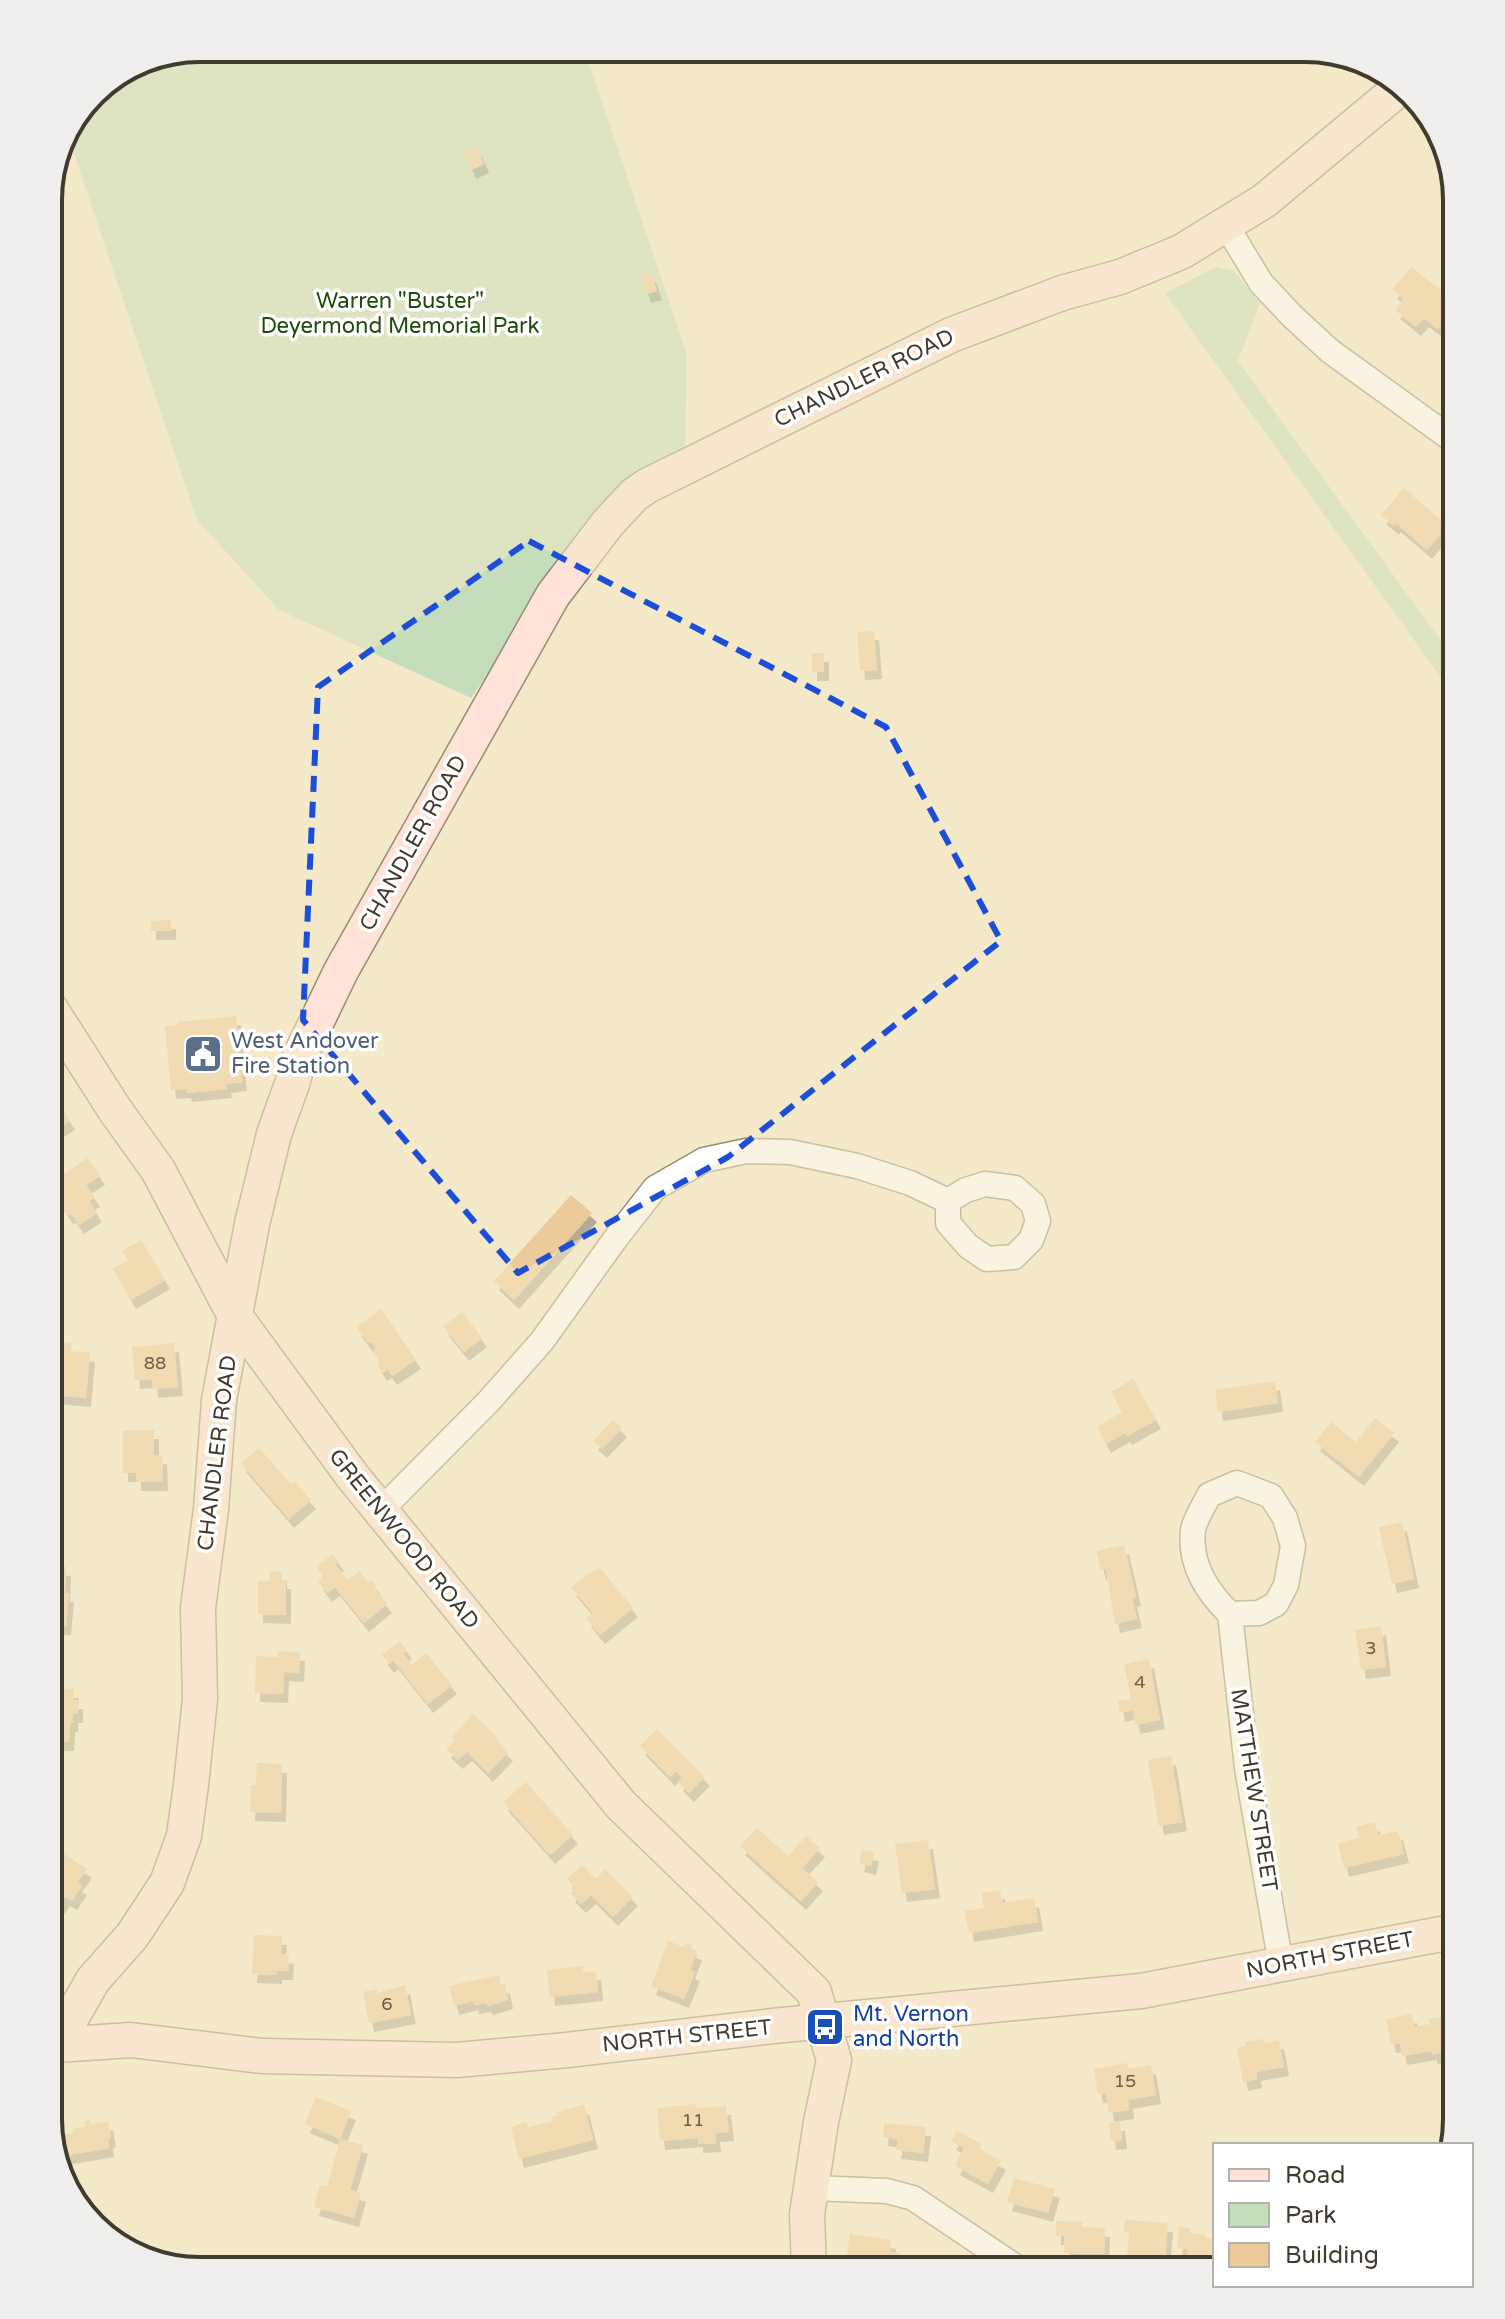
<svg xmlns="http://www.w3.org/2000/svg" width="1505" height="2319" viewBox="0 0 1505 2319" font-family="'Varela Round',sans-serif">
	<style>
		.green { fill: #c4debb }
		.building { fill: #ecca99; filter: url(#shadow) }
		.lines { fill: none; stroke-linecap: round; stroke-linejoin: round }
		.street-casing { stroke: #978c6e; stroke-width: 27 }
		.secondary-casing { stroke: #978c6e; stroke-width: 37 }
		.street { stroke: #fff; stroke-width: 24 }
		.secondary { stroke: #ffe2d8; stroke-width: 34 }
		.marked { fill: none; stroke: #1d4ed8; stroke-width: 6; stroke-dasharray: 16 10; stroke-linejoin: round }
		.labels { text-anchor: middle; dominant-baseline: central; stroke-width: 7; stroke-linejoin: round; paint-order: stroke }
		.number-label { font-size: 18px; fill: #6b5f49 }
		.park-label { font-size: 22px; fill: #1f4b0b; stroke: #fff }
		.street-label { font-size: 22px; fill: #403b2e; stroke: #fff }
		.service-label { font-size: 22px; fill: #4e5e75; stroke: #fff; text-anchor: start }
		.transit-label { font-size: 22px; fill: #164399; stroke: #fff; text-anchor: start }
		.rim { fill: none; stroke: #403b2e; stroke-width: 4 }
	</style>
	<defs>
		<filter id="shadow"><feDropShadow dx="5" dy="9" stdDeviation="0" flood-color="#0004"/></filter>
	</defs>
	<rect width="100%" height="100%" fill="#f4e9c8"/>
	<path class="green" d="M200,48H584L687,355L685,456L567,555L471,698L279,610L197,520L70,142L93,92L142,59Z
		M1216,267L1234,271L1260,303L1238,361L1457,663V700L1165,293Z"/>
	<path class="building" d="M477,147L484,164L471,170L464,153Z
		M1411,267L1444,293L1446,290L1457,298V305L1438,329L1424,318L1416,327L1395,310L1404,299L1392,290Z
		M651,273L657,291L646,294L640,276Z
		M1404,488L1448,526L1427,550L1396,523L1394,526L1381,515Z
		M874,631L877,670L860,671L857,632Z
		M812,653H824V672H812Z
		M171,920V931H151V921Z
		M236,1016L242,1082L226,1084L227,1089L187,1093L186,1089L171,1090L165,1026L178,1025V1022Z
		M48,1086L70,1121L48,1135Z
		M88,1158L100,1176L86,1185L95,1198L89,1201L97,1213L79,1225L71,1214L68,1215L48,1184Z
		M571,1195L592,1213L514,1300L494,1281Z
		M141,1240L165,1280L131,1300L113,1269L128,1260L122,1251Z
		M381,1309L416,1360L392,1376L387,1369L382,1372L377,1364L381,1362L373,1351L376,1349L371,1341L368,1343L356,1327Z
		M462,1312L482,1338L464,1352L443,1326Z
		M48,1341L71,1343V1351L90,1353L86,1398L50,1395Z
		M174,1343L178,1387L153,1389L152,1379L135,1380L132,1347Z
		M1133,1379L1156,1420L1127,1436L1125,1433L1106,1444L1097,1427L1122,1412L1111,1392Z
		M1275,1381L1278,1403L1218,1412L1215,1390Z
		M1375,1418L1394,1433L1359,1477L1315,1442L1331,1422L1356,1442Z
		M613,1420L622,1428L602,1449L593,1441Z
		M154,1430V1456L162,1455L163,1482H136V1473H123V1431Z
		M259,1448L291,1484L294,1481L311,1500L289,1519L241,1463Z
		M1402,1522L1414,1579L1392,1584L1379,1527Z
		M1124,1545L1136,1597L1132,1598L1137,1619L1115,1624L1106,1569L1101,1571L1096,1551Z
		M333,1554L339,1562L335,1565L348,1580L359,1571L369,1583L372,1581L376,1586L374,1588L387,1604L364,1623L335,1587L327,1593L318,1581L324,1576L316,1567Z
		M48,1565L66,1567L65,1593H69L66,1626H48Z
		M599,1567L633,1608L600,1635L586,1618L593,1613L571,1587Z
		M270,1571L282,1572V1580H286V1615L258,1614V1581H270Z
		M1381,1626L1386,1667L1361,1670L1355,1630Z
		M400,1641L407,1650L403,1654L412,1665L426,1653L452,1685L428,1704L393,1660L389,1664L382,1655Z
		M278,1651L300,1652L299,1673L284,1672L283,1694L255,1693L256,1656L278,1657Z
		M1149,1659L1160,1720L1135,1725L1133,1710L1120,1713L1118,1701L1131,1699L1124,1664Z
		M48,1688L74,1689L73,1700H78V1714H73V1723H70L69,1742H48Z
		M473,1714L498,1738L496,1740L508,1752L488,1773L467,1752L458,1760L446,1749L455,1740L452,1737Z
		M657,1729L705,1777L689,1793L678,1782L682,1778L676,1771L670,1777L640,1746Z
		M1171,1756L1182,1822L1159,1826L1148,1760Z
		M257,1763L282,1764L281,1813L250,1812L251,1785H256Z
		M526,1782L573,1835L550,1855L503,1802Z
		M1375,1822L1378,1835L1398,1831L1404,1854L1344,1868L1338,1843L1359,1838L1356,1827Z
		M757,1828L788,1856L806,1836L820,1848L802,1868L818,1882L801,1901L740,1846Z
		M928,1840L935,1889L902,1893L895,1844Z
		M862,1850L874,1852L871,1866L859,1863Z
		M61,1852L87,1869L77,1883L82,1886L72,1901L65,1897L58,1907L48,1900V1871Z
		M582,1865L596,1879L605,1869L633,1897L613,1917L591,1895L581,1904L570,1893L575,1888L567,1879Z
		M1000,1890L1002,1903L1034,1898L1038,1922L969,1933L965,1911L984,1908L982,1893Z
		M254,1935L282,1936L281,1954L289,1955L288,1971H277V1975L252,1974Z
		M668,1941L684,1947L685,1943L692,1945L691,1949L697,1951L690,1970L695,1972L684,1999L651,1986Z
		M583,1966V1972L596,1971L598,1992L550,1997L547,1970Z
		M499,1975L501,1985L505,1984L508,2000L488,2006L486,2003L474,2005L473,2001L454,2006L449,1986Z
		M405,1985L411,2015L369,2023L363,1992L377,1989V1993Z
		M1412,2014L1414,2027L1430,2024L1429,2019L1454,2015L1457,2031V2036L1452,2037L1454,2051L1432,2055V2051L1402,2056L1400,2043L1391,2044L1386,2019Z
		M1264,2039V2043L1279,2040L1284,2067L1256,2072L1257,2079L1243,2082L1237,2048L1246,2046L1245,2042Z
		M1127,2063L1128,2069L1151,2065L1156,2095L1128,2100L1129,2110L1109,2113L1106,2093L1098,2094L1094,2069Z
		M316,2097L351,2111L340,2139L305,2124Z
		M696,2104L697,2108L726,2106L729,2132L715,2133L716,2143L698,2144V2138L660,2141L657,2108Z
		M584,2105L593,2140L519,2159L511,2127L527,2122L528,2127L553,2121L552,2117L557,2116L556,2112Z
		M90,2120L91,2124L108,2121L111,2138L108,2139L109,2148L57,2157L52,2136L73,2133V2129L85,2127L84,2121Z
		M1120,2122L1122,2140L1111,2141L1109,2123Z
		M884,2123L926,2127L923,2153L896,2150L898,2139L883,2137Z
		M957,2131L982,2144L979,2149L1001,2161L988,2184L955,2166L964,2148L951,2141Z
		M340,2139L363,2145L350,2190L361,2193L354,2218L314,2207L320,2185L327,2187Z
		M1014,2178L1055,2189L1048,2213L1007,2202Z
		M1125,2220L1168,2223L1165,2260L1127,2257L1129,2232H1124Z
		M1056,2221L1082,2222V2227L1105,2228L1104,2254L1064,2253L1065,2236H1056Z
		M1179,2227L1190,2228V2233L1205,2234V2237L1215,2238V2262L1187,2259L1188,2249L1177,2248Z
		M850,2234L891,2240L890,2252L900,2253L898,2267L890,2266L889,2271L845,2270Z"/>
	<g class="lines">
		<defs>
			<path id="street" d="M1226,225L1261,283L1292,316L1330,351L1457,443
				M985,1184L1015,1188L1033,1204L1038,1221L1031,1240L1014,1257L987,1259L968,1246L948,1223V1201L966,1190Z
				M380,1511L489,1401L542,1341L616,1238L655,1188L704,1160L746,1151L790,1152L857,1166L910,1183L948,1201
				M1230,1614C1207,1592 1189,1564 1193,1530C1195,1519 1204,1506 1209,1495L1237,1483L1271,1496L1285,1518L1293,1546L1286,1585L1276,1604L1259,1613L1230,1614L1247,1768L1281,1965
				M812,2188L887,2191L913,2198L1022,2271"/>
			<path id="secondary" d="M48,1005L115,1110L158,1170L235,1316L353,1477L621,1805L814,1992L834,2060L821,2122L807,2214L809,2271
				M56,2045L93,1980L132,1936L167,1883L184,1836L191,1785L200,1699L198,1608L211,1509L219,1400L252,1224L274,1134L292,1084L300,1056L341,971L553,595L608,523L634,495L647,486L951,335L1062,293L1120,277L1181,252L1264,201L1401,87
				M48,2049L56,2045L131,2040L262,2056L457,2060L567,2050L773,2026L1141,1991L1457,1931"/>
		</defs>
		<use href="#street" class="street-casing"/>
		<use href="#secondary" class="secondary-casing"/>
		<use href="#street" class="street"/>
		<use href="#secondary" class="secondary"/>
	</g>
	<path d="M0 0H1505V2319H0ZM529,541L886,727L1001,941L728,1157L518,1273L303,1020L318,687Z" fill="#f4e9c8" fill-opacity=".55" fill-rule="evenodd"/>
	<path class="marked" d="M529,541L886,727L1001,941L728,1157L518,1273L303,1020L318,687Z"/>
	<defs>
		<symbol id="civic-square" viewBox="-11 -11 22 22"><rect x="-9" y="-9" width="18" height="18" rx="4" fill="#5c6f8a" stroke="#fff"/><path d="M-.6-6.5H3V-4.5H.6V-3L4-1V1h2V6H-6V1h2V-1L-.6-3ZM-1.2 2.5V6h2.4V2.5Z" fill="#fff"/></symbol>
		<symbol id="bus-square" viewBox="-11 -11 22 22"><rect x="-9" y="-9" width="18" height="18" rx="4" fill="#1a4fb4" stroke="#fff"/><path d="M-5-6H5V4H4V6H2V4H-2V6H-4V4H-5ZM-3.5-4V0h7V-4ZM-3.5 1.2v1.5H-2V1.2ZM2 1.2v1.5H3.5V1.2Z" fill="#fff"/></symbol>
	</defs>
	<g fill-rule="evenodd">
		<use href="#civic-square" x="181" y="1032" width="44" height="44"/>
		<use href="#bus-square" x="803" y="2005" width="44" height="44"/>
	</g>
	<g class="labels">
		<g class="number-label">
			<text x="155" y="1363">88</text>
			<text x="1371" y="1648">3</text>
			<text x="1140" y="1682">4</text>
			<text x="387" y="2004">6</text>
			<text x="1125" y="2081">15</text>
			<text x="693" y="2120">11</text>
		</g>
		<g class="park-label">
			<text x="400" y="301">Warren "Buster"<tspan x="400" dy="25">Deyermond Memorial Park</tspan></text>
		</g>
		<g class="street-label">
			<text transform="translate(864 378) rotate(-26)">CHANDLER ROAD</text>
			<text transform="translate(413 843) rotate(-61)">CHANDLER ROAD</text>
			<text transform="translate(217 1453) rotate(-83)">CHANDLER ROAD</text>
			<text transform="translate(404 1539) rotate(51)">GREENWOOD ROAD</text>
			<text transform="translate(1254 1790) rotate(81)">MATTHEW STREET</text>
			<text transform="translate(1330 1955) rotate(-11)">NORTH STREET</text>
			<text transform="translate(687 2036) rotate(-6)">NORTH STREET</text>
		</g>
		<g class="service-label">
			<text x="231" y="1041">West Andover<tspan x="231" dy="25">Fire Station</tspan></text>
		</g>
		<g class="transit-label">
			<text x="853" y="2014">Mt. Vernon<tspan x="853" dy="25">and North</tspan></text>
		</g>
	</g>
	<path d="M0 0H1505V2319H0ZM200 62H1305A138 138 0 0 1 1443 200V2119A138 138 0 0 1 1305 2257H200A138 138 0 0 1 62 2119V200A138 138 0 0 1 200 62Z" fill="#f0efee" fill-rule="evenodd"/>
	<path class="rim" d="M200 62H1305A138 138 0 0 1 1443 200V2119A138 138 0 0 1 1305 2257H200A138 138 0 0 1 62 2119V200A138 138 0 0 1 200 62Z"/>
	<rect x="1213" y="2143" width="260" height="144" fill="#ffffff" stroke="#b3b1ab" stroke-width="2"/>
	<rect x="1229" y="2169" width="40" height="12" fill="#ffe2d8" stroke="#b3b1ab" stroke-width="2"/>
	<text x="1285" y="2183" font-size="24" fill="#403b2e">Road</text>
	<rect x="1229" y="2203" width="40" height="24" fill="#c4debb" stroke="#b3b1ab" stroke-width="2"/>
	<text x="1285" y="2223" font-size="24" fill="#403b2e">Park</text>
	<rect x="1229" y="2243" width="40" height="24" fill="#ecca99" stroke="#b3b1ab" stroke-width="2"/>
	<text x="1285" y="2263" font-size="24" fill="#403b2e">Building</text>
</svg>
